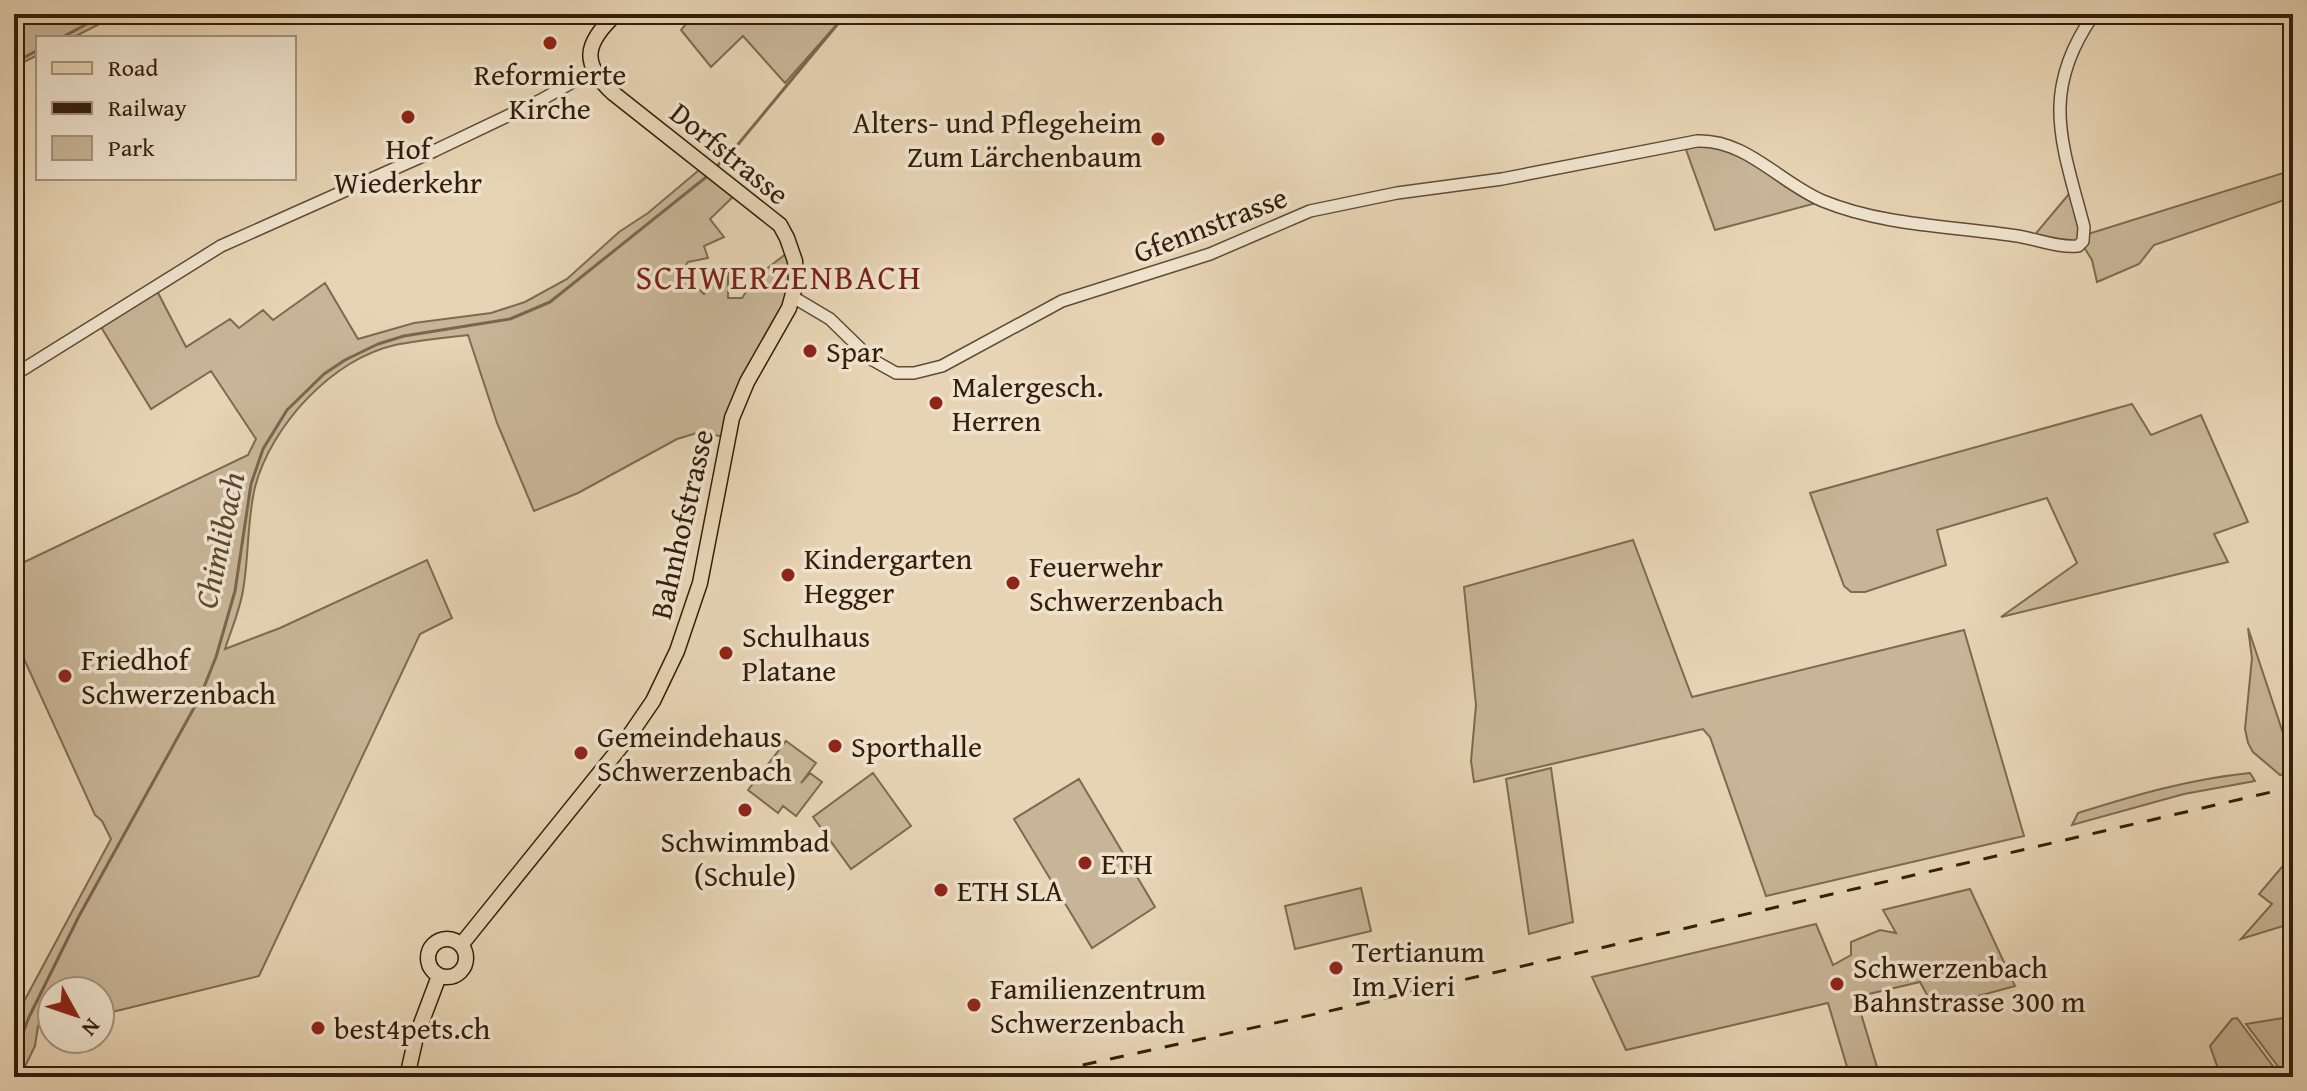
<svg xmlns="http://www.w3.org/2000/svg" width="2307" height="1091" viewBox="0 0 2307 1091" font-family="'Gentium Book Plus',serif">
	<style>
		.green { fill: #c8b597; stroke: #7e6a51; stroke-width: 2 }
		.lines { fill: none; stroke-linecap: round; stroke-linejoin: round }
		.stream { stroke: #7a664e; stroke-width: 3 }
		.minor-casing { stroke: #604c35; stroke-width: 14 }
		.major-casing { stroke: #331e0b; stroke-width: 17 }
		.minor { stroke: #efe3ce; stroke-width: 11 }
		.major { stroke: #e7d4b4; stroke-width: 14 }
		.rail { stroke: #331e0b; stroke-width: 3; stroke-dasharray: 14 14; stroke-linecap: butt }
		.poi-dot { fill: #8f2418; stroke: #efe3ce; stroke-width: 3 }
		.labels { text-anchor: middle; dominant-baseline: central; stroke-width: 7; stroke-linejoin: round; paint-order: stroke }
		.poi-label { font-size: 30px; fill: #331e0b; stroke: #efe3ce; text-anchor: start }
		.street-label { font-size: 30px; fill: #331e0b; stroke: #efe3ce }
		.water-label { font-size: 32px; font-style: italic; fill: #5d4832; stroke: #efe3ce }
		.quarter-label { font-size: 34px; letter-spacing: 2px; fill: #7a1f14; stroke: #efe3ce }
	</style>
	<rect width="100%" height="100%" fill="#e7d4b4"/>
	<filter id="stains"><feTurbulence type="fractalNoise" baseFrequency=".0025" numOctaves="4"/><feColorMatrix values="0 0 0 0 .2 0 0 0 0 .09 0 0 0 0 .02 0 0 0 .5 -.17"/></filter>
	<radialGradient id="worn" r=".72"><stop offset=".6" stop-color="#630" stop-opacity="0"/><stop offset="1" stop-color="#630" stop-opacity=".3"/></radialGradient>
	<path class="green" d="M14,14H119L72,38H38V55L14,67Z
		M694,14H846L785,83L743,36L711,67L681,30Z
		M1713,140L1824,201L1715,230L1684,144Z
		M705,165L739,191L710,219L724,237L704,246L708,258L688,262L681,273L704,294L728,268V298H742L755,278L792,249L797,272L727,437L697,433L677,439L578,493L534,511L497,423L468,335C444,338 419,340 395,345C332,359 271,426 255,487C247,520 249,557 243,590C240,610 231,630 225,649L280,628L427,560L452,618L420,634L259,976L100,1015V991H52V1024L38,1026L35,1046L20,1077H14V1020L111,839L102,821L95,815L14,637V567L248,455L256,439L211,371L151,409L98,322L155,287L186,347L230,319L239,328L263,310L273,320L325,283L358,339L414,323L491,313L525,302L567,279L619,232L648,213Z
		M2293,170V197L2154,245L2139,264L2097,282L2092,260L2082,244L2032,238L2074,188L2085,235Z
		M2132,404L2151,435L2201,415L2248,522L2214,534L2228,562L2001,617L2077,563L2047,498L1937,530L1946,565L1865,592H1851L1844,586L1810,493Z
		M1633,540L1692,697L1964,630L2024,836L1766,896L1710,737L1703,729L1474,782L1471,761L1476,705L1464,587Z
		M2248,628L2293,763V773L2280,775L2253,752L2248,743L2245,729L2252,658Z
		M786,741L816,763L801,783L810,773L822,782L796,816L783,806L778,813L748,790Z
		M1551,768L1573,922L1529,934L1506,779Z
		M873,773L911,826L851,869L813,817Z
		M2250,773L2255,781L2184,794L2072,825L2078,813C2135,795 2190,779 2250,773Z
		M1079,779L1155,907L1092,948L1014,819Z
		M2293,854V923L2241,939L2272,904L2259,894Z
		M1361,888L1371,931L1295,949L1285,906Z
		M1970,889L2015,986L1934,1008L1920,982L1856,997L1880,1077H1850L1828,1003L1626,1050L1592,977L1816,924L1833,965L1851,955V942L1880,930L1896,933L1883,910Z
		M2290,1017L2293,1020V1077H2286L2246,1024Z
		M2237,1018L2281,1077H2221L2210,1046L2232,1019Z"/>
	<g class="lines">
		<path class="stream" d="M61,38L105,14
			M14,63L38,50
			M715,168L735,148L846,14
			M14,1056L29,1017L79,916L200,697L216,657L235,591L251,484L263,449L287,410L324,374L345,360L378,344L404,336L510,319L550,302L710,174"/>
		<defs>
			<path id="minor" d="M793,297L830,319L871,359L896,373H914L942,366L1062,301L1210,254L1310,211L1397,193L1502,179L1697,141C1746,139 1780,183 1823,201C1884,226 1953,226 2017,236C2037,239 2058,248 2078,246L2083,241L2084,227C2062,143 2039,92 2094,14
				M14,375L221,246L434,151L541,100L592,71"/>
			<path id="major" d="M428 958a19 19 0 1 1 38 0a19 19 0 1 1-38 0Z
				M461,945L627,739L653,701L677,651L700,583L732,418L747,382L789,308L796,283L795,261L787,238L780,225L613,93C580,63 585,43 616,14
				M407,1077L416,1037L439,976"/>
		</defs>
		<use href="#minor" class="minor-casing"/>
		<use href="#major" class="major-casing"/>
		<use href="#minor" class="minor"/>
		<use href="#major" class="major"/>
		<path class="rail" d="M1028,1077L1325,1012L2293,787"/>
	</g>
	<g class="poi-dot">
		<circle cx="550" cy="43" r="8"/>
		<circle cx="408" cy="117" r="8"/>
		<circle cx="1158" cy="139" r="8"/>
		<circle cx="810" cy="351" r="8"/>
		<circle cx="936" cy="403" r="8"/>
		<circle cx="788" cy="575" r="8"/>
		<circle cx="1013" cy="583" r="8"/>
		<circle cx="726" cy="653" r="8"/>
		<circle cx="65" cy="676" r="8"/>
		<circle cx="835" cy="746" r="8"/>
		<circle cx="581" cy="753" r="8"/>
		<circle cx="745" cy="810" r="8"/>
		<circle cx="1085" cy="863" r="8"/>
		<circle cx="941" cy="890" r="8"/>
		<circle cx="1336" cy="968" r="8"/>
		<circle cx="1837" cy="984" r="8"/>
		<circle cx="974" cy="1005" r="8"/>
		<circle cx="318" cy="1028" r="8"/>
	</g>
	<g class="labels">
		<g class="poi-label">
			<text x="550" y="74" text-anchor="middle">Reformierte<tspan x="550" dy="34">Kirche</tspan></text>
			<text x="1142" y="122" text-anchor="end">Alters- und Pflegeheim<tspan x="1142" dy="34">Zum Lärchenbaum</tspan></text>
			<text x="408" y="148" text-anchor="middle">Hof<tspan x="408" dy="34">Wiederkehr</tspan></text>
			<text x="826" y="351">Spar</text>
			<text x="952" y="386">Malergesch.<tspan x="952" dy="34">Herren</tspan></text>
			<text x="804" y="558">Kindergarten<tspan x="804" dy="34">Hegger</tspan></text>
			<text x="1029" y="566">Feuerwehr<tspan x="1029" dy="34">Schwerzenbach</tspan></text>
			<text x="742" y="636">Schulhaus<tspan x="742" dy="34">Platane</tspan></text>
			<text x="81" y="659">Friedhof<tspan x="81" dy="34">Schwerzenbach</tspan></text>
			<text x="597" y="736">Gemeindehaus<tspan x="597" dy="34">Schwerzenbach</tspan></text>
			<text x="851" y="746">Sporthalle</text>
			<text x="745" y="841" text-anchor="middle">Schwimmbad<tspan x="745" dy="34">(Schule)</tspan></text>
			<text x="1101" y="863">ETH</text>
			<text x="957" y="890">ETH SLA</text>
			<text x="1352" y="951">Tertianum<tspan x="1352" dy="34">Im Vieri</tspan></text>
			<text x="1853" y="967">Schwerzenbach<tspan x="1853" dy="34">Bahnstrasse 300 m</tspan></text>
			<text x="990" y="988">Familienzentrum<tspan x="990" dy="34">Schwerzenbach</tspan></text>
			<text x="334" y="1028">best4pets.ch</text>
		</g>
		<g class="street-label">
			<text transform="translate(730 153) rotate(39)">Dorfstrasse</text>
			<text transform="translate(1210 224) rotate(-21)">Gfennstrasse</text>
			<text transform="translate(681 524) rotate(-77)">Bahnhofstrasse</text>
		</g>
		<g class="water-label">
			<text transform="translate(219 540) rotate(-78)">Chimlibach</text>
		</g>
		<g class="quarter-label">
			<text x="779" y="276">SCHWERZENBACH</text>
		</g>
	</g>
	<rect width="2307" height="1091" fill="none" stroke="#e7d4b4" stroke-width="48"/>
	<rect x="16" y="16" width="2275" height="1059" fill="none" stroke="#331e0b" stroke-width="4"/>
	<rect x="24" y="24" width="2259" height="1043" fill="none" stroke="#331e0b" stroke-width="2"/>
	<rect x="36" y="36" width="260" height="144" fill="#efe3ce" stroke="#a49480" stroke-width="2"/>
	<rect x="52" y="62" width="40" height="12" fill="#e7d4b4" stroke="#a49480" stroke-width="2"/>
	<text x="108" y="76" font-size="24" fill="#331e0b">Road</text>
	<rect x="52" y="102" width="40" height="12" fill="#331e0b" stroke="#a49480" stroke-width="2"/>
	<text x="108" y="116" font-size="24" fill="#331e0b">Railway</text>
	<rect x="52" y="136" width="40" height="24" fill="#c8b597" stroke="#a49480" stroke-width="2"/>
	<text x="108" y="156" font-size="24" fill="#331e0b">Park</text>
	<g transform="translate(76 1015) rotate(130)"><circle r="38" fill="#efe3ce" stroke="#a49480" stroke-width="2"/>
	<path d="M0-6L14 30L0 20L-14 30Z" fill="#8f2418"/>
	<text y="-12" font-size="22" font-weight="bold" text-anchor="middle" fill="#331e0b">N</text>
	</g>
	<rect width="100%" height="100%" filter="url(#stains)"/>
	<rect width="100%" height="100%" fill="url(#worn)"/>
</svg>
